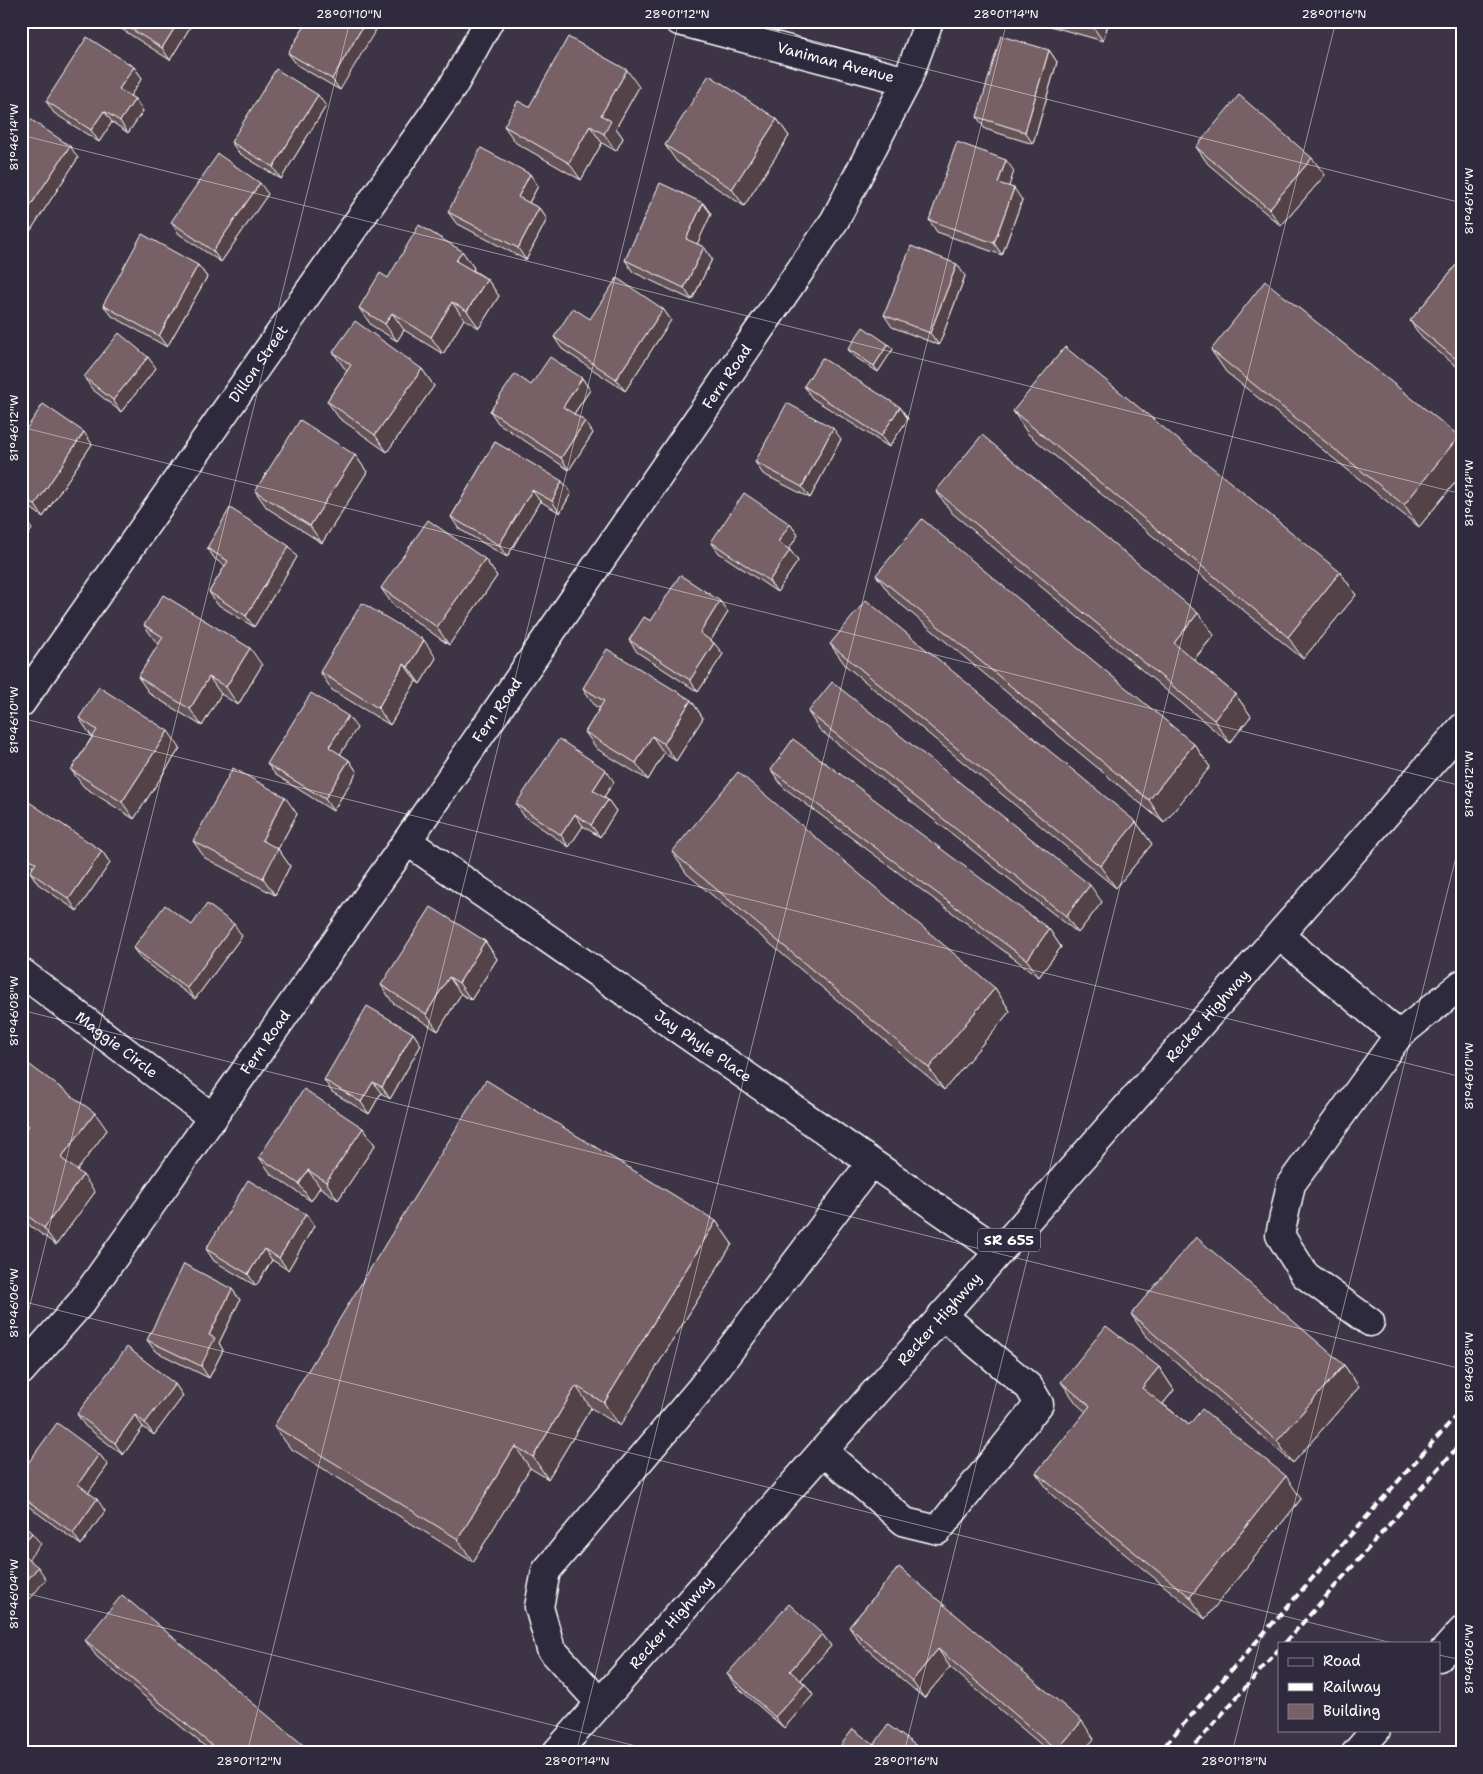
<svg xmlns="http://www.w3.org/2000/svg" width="1483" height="1774" viewBox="0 0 1483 1774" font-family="'Shantell Sans',sans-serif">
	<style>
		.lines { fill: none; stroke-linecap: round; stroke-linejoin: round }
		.minor-casing { stroke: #fff; stroke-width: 31 }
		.major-casing { stroke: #fff; stroke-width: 31 }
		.minor { stroke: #2f2a3d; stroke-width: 28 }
		.major { stroke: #2f2a3d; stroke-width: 28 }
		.rail { stroke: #fff; stroke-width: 4; stroke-dasharray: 8 4; stroke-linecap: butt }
		.wall { fill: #665358; stroke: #fff }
		.shaded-wall { fill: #534347; stroke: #fff }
		.building { fill: #776066; stroke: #fff }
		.ticks { fill: none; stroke: #fff; stroke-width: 1; stroke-opacity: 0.45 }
		.labels { text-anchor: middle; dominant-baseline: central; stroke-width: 4; stroke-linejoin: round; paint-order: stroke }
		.shield { fill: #2f2a3d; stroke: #c1bfc5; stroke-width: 1 }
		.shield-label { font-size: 14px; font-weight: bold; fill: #fff }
		.street-label { font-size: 15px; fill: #fff; stroke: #2f2a3d }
		.neatline { fill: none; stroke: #fff; stroke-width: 2 }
		.ticks-label { font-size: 12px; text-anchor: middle; fill: #fff }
	</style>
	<rect width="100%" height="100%" fill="#3d3545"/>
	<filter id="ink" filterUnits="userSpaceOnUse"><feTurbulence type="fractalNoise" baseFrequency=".02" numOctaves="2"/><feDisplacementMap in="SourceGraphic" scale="10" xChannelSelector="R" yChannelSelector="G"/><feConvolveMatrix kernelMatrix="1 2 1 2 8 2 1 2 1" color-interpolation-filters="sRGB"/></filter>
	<g filter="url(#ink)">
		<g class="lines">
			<defs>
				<g id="minor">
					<path id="s1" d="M679,21L907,81"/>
					<path id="s2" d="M21,703L453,86L489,21"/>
					<path id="s3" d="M407,841L999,1251"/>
					<path d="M1280,936L1399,1035L1462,984"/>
					<path id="s4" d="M21,972L213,1118"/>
					<path d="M1370,1322L1305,1275L1280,1235L1291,1184L1399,1035"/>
					<path id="s5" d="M21,1371L81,1303L148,1209L407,841L835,220L907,81L929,21"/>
					<path d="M823,1451L905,1522L938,1530L1039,1404L1029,1387L942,1315"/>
					<path d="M1439,1657L1462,1631"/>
					<path d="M600,1703L551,1649L539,1607L546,1571L702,1387L871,1163"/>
					<path d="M1356,1753L1376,1730"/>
				</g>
				<g id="major">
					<path id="s6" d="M556,1753L1462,728"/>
				</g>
			</defs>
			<use href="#minor" class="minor-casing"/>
			<use href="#major" class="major-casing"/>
			<use href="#minor" class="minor"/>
			<use href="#major" class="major"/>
			<path class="rail" d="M1285,1643L1462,1442
				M1158,1753L1462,1409
				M1188,1753L1279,1649"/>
		</g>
		<path class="wall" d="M109,21H190L192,24L170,60Z
			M308,21L340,90L297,65L288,53Z
			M1041,21H1109L1103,41L1043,24Z
			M1049,50L1057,62L1033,144L985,129L977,117Z
			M134,67L142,78L130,96L135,99L143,111L128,133L112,122L99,142L54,113L46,101Z
			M639,87L616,128L623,138L616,151L602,143L581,180L516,143L504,126L529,107Z
			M326,106L281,179L239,153L231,142Z
			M777,119L789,136L744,206L677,162L665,145Z
			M21,131L78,158L27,236L21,232Z
			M1196,147L1325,175L1281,226L1208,164Z
			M1014,171L1008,187L1022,200L1002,255L937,232L929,220Z
			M530,174L538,186L529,203L539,208L547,219L526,260L456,223L448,212Z
			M268,194L221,262L179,234L171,222Z
			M703,203L711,214L697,244L704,247L712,259L692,300L633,272L625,260Z
			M462,251L474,268L473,270L487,279L499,296L479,328L464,319L443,354L404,330L397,341L371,325L359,308L388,278Z
			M1462,258V371L1422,338L1410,321Z
			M198,265L207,277L167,347L112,316L103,305Z
			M965,276L939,345L892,327L884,315Z
			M663,309L671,320L625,391L562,349L554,337L590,319Z
			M888,344L893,349L878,372L852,355L848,349Z
			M1211,350L1459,436L1462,440V474L1419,527L1226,372Z
			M333,352L422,369L434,386L387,452L339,418L327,401L347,371L345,369Z
			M156,368L121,412L92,389L84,377Z
			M582,378L590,390L574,414L593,433L569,470L498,423L490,411L531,385Z
			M804,386L900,407L908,419L889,447L812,398Z
			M1013,411L1340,572L1356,595L1303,659L1028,434Z
			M21,437L92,444L43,517L21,501Z
			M841,439L810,498L763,474L755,462Z
			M495,442L571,493L560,513L540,501L507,557L459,529L451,517Z
			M355,455L367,472L322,543L267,508L255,491Z
			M936,491L1214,635L1194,660L1235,694L1251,716L1230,743L952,513Z
			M790,524L798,535L789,549L798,561L777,592L719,553L711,542Z
			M207,548L297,557L254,627L217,604L209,592L225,566L215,559Z
			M485,559L497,576L449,645L393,605L381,588Z
			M876,575L1194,744L1210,767L1164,823L892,597Z
			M728,612L711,640L723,654L698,692L637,652L629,640L651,621Z
			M144,625L262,665L238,705L221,694L202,726L150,694L138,677L159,644L156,642Z
			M830,644L1136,822L1152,844L1116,888L846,666Z
			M436,658L420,684L416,681L390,725L332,690L320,672Z
			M583,688L691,700L703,718L676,761L664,753L648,780L597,749L585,732L600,708L595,706Z
			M808,712L1102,902L1078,933L820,730Z
			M79,718L180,748L134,819L84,787L71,770L92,737Z
			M357,728L340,754L349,760L357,772L333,811L276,775L267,764Z
			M771,770L1049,929L1061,947L1039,977L783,787Z
			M614,782L604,797L608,800L616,811L600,837L583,826L569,847L524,816L516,804Z
			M21,807L102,851L110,863L77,911L38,884L30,872L33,867L21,859Z
			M297,814L278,849L290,866L275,895L205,858L193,841Z
			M672,852L995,988L1010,1011L944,1090L687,874Z
			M192,925L242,936L195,999L142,960L133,948Z
			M485,941L497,959L471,1000L461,994L438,1031L393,1003L381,985Z
			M413,1033L421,1045L390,1099L381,1093L369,1114L332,1092L324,1080Z
			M21,1071L107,1130L77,1170L95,1192L56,1245L21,1219V1136L25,1131L21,1129Z
			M363,1128L375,1145L338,1200L320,1187L311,1201L271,1174L259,1157Z
			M306,1214L314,1226L288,1270L272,1260L256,1286L214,1261L206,1249Z
			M716,1221L732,1244L620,1426L591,1408L548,1479L530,1468L473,1562L290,1448L274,1426Z
			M232,1289L240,1300L219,1343L223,1350L209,1378L155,1351L147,1340Z
			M1131,1314L1344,1365L1359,1387L1293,1463L1146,1336Z
			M1159,1367L1174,1390L1163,1404L1189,1425L1301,1499L1205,1619L1052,1495L1036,1473L1086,1412L1077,1404L1061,1382Z
			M175,1384L183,1396L154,1435L143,1427L123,1455L85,1426L77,1414Z
			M99,1454L108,1465L88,1493L105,1511L81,1545L21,1501V1473Z
			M899,1567L1094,1739L1081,1753H1051L950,1667L924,1698L861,1644L849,1627Z
			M822,1634L831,1646L801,1680L805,1684L813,1695L784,1728L736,1686L727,1674Z
			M85,1640L313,1753H213L97,1657Z"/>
		<path class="shaded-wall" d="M179,21H190L192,24L170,60L162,48Z
			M366,21H381L340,90L332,79Z
			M1092,21H1109L1103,41L1091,24Z
			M1049,50L1057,62L1033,144L1025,132Z
			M134,67L142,78L127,101L119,89Z
			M627,70L639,87L616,128L623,138L616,151L604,134L601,115Z
			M318,95L326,106L281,179L273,167Z
			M135,99L143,111L128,133L120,121Z
			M104,111L112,122L99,142L91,130Z
			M777,119L789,136L744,206L732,189Z
			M590,126L602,143L581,180L569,163Z
			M70,146L78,158L27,236L21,228V220Z
			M1312,158L1325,175L1281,226L1269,209Z
			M1006,160L1014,171L1006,195L998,183Z
			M530,174L538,186L526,208L518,197Z
			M260,183L268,194L221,262L213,251Z
			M1014,188L1022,200L1002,255L994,243Z
			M703,203L711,214L694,251L686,239Z
			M539,208L547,219L526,260L518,248Z
			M704,247L712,259L692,300L684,288Z
			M462,251L474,268L468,278L456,261Z
			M21,259L25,265L21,270Z
			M957,264L965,276L939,345L930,333Z
			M198,265L207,277L167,347L159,336Z
			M487,279L499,296L479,328L467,311Z
			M452,302L464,319L443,354L431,337Z
			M663,309L671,320L625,391L616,379Z
			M392,313L404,330L397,341L385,324Z
			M888,344L893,349L878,372L874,366Z
			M148,357L156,368L121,412L113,400Z
			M422,369L434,386L387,452L375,435Z
			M582,378L590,390L571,418L563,407Z
			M900,407L908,419L889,447L881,436Z
			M585,421L593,433L569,470L561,458Z
			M833,428L841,439L810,498L802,487Z
			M84,432L92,444L43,517L35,505Z
			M1459,436L1462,440V474L1419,527L1404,505Z
			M355,455L367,472L322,543L310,526Z
			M562,481L571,493L560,513L552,501Z
			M532,490L540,501L507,557L499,545Z
			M24,518L32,529L21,547V522Z
			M790,524L798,535L786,554L778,542Z
			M289,546L297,557L254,627L246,616Z
			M790,550L798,561L777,592L769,581Z
			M485,559L497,576L449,645L437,627Z
			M1340,572L1356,595L1303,659L1288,637Z
			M720,601L728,612L708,645L700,633Z
			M1198,613L1214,635L1189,665L1174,643Z
			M424,640L436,658L420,684L408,667Z
			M714,643L723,654L698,692L690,680Z
			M250,648L262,665L238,705L226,687Z
			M404,664L416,681L390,725L378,708Z
			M209,677L221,694L202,726L190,709Z
			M1235,694L1251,716L1230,743L1214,720Z
			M691,700L703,718L676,761L664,744Z
			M348,716L357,728L337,759L329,747Z
			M168,731L180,748L134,819L122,802Z
			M652,736L664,753L648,780L636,763Z
			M1194,744L1210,767L1164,823L1149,800Z
			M349,760L357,772L333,811L325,799Z
			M606,770L614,782L601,801L593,790Z
			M285,797L297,814L278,849L290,866L275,895L263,878L262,840Z
			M608,800L616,811L600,837L591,825Z
			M575,814L583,826L569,847L561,835Z
			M1136,822L1152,844L1116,888L1100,866Z
			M102,851L110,863L77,911L69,899Z
			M1090,885L1102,902L1078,933L1066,916Z
			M234,924L242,936L195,999L187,988Z
			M1049,929L1061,947L1039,977L1027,960Z
			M485,941L497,959L471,1000L459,983Z
			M449,977L461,994L438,1031L426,1014Z
			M995,988L1010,1011L944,1090L929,1068Z
			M413,1033L421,1045L390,1099L382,1087Z
			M373,1082L381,1093L369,1114L361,1102Z
			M95,1113L107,1130L73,1176L61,1158Z
			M363,1128L375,1145L338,1200L326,1182Z
			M308,1170L320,1187L311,1201L299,1184Z
			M83,1175L95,1192L56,1245L44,1228Z
			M306,1214L314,1226L288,1270L279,1258Z
			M716,1221L732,1244L620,1426L604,1403Z
			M264,1249L272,1260L256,1286L248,1274Z
			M232,1289L240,1300L219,1343L223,1350L209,1378L201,1366L209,1335Z
			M1344,1365L1359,1387L1293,1463L1277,1441Z
			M1159,1367L1174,1390L1158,1410L1142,1388Z
			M175,1384L183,1396L154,1435L145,1423Z
			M576,1386L591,1408L548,1479L533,1457Z
			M135,1415L143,1427L123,1455L115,1443Z
			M515,1446L530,1468L473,1562L458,1539Z
			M99,1454L108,1465L86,1496L78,1484Z
			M1286,1476L1301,1499L1205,1619L1190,1597Z
			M97,1499L105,1511L81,1545L73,1533Z
			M32,1533L41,1544L26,1562L21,1555V1546Z
			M38,1567L46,1579L21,1610V1588Z
			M822,1634L831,1646L799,1682L790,1671Z
			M938,1649L950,1667L924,1698L912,1681Z
			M805,1684L813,1695L784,1728L775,1717Z
			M1082,1721L1094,1739L1081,1753H1058L1057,1750Z"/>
		<path class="building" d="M118,21H179L162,48Z
			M308,21H366L332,79L288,53Z
			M1080,21H1092L1091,24Z
			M1001,36L1049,50L1025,132L977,117Z
			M87,37L134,67L119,89L135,99L120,121L104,111L91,130L46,101Z
			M568,37L627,70L601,115L611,121L604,134L590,126L569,163L504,126L518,101L529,107Z
			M276,69L318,95L273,167L231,142Z
			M709,75L777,119L732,189L665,145Z
			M1239,95L1312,158L1269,209L1196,147Z
			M30,119L70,146L21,220V131Z
			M957,142L1006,160L998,183L1014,188L994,243L929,220Z
			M481,148L530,174L518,197L539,208L518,248L448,212Z
			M218,154L260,183L213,251L171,222Z
			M660,183L703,203L686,239L704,247L684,288L625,260Z
			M419,225L462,251L456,261L487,279L467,311L452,302L431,337L392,313L385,324L359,308L380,273L388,278Z
			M142,234L198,265L159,336L103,305Z
			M911,246L957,264L930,333L884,315Z
			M1462,258V364L1410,321Z
			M617,278L663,309L616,379L554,337L573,308L590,319Z
			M1265,281L1459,436L1404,505L1211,350Z
			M355,321L422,369L375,435L327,401L351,365L333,352Z
			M863,327L888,344L874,366L848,349Z
			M119,333L148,357L113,400L84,377Z
			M1065,347L1340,572L1288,637L1013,411Z
			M550,357L582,378L563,407L585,421L561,458L490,411L515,374L531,385Z
			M822,358L900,407L881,436L804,386Z
			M787,403L833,428L802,487L755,462Z
			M43,404L84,432L35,505L21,495V437Z
			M300,420L355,455L310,526L255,491Z
			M982,435L1198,613L1174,643L1235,694L1214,720L936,491Z
			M495,442L562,481L552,501L532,490L499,545L451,517Z
			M744,493L790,524L778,542L790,550L769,581L711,542Z
			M230,508L289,546L246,616L209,592L228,561L207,548Z
			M922,519L1194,744L1149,800L876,575Z
			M428,520L485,559L437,627L381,588Z
			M680,575L720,601L700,633L714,643L690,680L629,640L644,617L651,621Z
			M163,595L250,648L226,687L209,677L190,709L138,677L163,637L144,625Z
			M866,600L1136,822L1100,866L830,644Z
			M362,603L424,640L408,667L404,664L378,708L320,672Z
			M607,649L691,700L664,744L652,736L636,763L585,732L604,701L583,688Z
			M832,682L1090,885L1066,916L808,712Z
			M99,687L168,731L122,802L71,770L97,730L79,718Z
			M311,693L348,716L329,747L349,760L325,799L267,764Z
			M559,739L606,770L593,790L608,800L591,825L575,814L561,835L516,804Z
			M793,739L1049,929L1027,960L771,770Z
			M233,768L285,797L262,840L278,849L263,878L193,841Z
			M738,772L995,988L929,1068L672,852Z
			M26,800L102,851L69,899L30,872L36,863L21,853V807Z
			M207,904L234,924L187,988L133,948L165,905L192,925Z
			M431,907L485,941L459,983L449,977L426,1014L381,985Z
			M367,1006L413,1033L382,1087L373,1082L361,1102L324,1080Z
			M27,1063L95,1113L61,1158L83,1175L44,1228L21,1211V1136L29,1126L21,1120V1071Z
			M486,1080L716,1221L604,1403L576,1386L533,1457L515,1446L458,1539L274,1426Z
			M304,1089L363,1128L326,1182L308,1170L299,1184L259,1157Z
			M248,1180L306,1214L279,1258L264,1249L248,1274L206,1249Z
			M1196,1237L1344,1365L1277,1441L1131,1314Z
			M184,1264L232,1289L209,1335L215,1338L201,1366L147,1340Z
			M1106,1326L1159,1367L1142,1388L1189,1425L1202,1409L1286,1476L1190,1597L1036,1473L1090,1406L1061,1382Z
			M127,1347L175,1384L145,1423L135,1415L115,1443L77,1414Z
			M57,1423L99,1454L78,1484L97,1499L73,1533L21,1496V1473Z
			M21,1523L32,1533L21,1546Z
			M21,1553L38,1567L21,1588Z
			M899,1567L1082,1721L1057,1750L938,1649L912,1681L849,1627Z
			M122,1595L313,1753H221L85,1640Z
			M789,1604L822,1634L790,1671L805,1684L775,1717L727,1674Z
			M888,1725L926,1753H835L853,1729L874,1745Z"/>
	</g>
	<path class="ticks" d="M734,21L1462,203M21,24L22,21M21,135L1462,494M21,427L1462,786M21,718L1462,1077M21,1010L1462,1369M21,1301L1392,1643M21,1341L350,21M21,1592L664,1753M1439,1655L1462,1660M247,1753L679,21M576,1753L1007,21M904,1753L1336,21M1232,1753L1462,833"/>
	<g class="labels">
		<rect class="shield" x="978" y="1228.5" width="62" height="23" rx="4"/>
		<g class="shield-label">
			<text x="1009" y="1240">SR 655</text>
		</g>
		<g class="street-label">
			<text stroke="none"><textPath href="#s1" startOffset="162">Vaniman Avenue</textPath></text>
			<text stroke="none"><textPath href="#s2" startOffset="414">Dillon Street</textPath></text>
			<text stroke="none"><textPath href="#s5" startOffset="1220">Fern Road</textPath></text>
			<text stroke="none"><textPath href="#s5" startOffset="815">Fern Road</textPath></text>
			<text stroke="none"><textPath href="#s6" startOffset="984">Recker Highway</textPath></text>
			<text stroke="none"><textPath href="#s5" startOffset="410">Fern Road</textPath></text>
			<text stroke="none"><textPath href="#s4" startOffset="120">Maggie Circle</textPath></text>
			<text stroke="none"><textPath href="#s3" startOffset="360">Jay Phyle Place</textPath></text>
			<text stroke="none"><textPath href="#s6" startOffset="579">Recker Highway</textPath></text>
			<text stroke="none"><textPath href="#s6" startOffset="174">Recker Highway</textPath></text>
		</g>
	</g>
	<rect width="1483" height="1774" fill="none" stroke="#2f2a3d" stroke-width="55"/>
	<rect x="1278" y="1642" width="162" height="90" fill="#2f2a3d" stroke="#827f8b"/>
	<rect x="1288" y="1658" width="25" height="8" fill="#2f2a3d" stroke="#827f8b"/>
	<text x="1323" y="1666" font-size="15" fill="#ffffff">Road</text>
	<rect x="1288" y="1683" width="25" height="8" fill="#ffffff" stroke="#827f8b"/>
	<text x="1323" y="1692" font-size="15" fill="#ffffff">Railway</text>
	<rect x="1288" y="1704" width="25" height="15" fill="#776066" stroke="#827f8b"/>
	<text x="1323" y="1716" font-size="15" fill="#ffffff">Building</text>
	<rect x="28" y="28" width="1428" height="1718" class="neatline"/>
	<g class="ticks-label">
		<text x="349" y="18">28°01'10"N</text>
		<text x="677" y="18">28°01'12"N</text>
		<text x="1006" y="18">28°01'14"N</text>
		<text x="1334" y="18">28°01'16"N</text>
		<text transform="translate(14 137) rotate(-90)" y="4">81°46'14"W</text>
		<text transform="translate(1469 201) rotate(-90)" y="4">81°46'16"W</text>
		<text transform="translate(14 428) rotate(-90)" y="4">81°46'12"W</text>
		<text transform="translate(1469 493) rotate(-90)" y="4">81°46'14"W</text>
		<text transform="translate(14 720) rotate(-90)" y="4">81°46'10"W</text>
		<text transform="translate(1469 784) rotate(-90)" y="4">81°46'12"W</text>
		<text transform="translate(14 1011) rotate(-90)" y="4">81°46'08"W</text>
		<text transform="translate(1469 1076) rotate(-90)" y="4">81°46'10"W</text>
		<text transform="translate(14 1303) rotate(-90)" y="4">81°46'06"W</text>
		<text transform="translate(1469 1367) rotate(-90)" y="4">81°46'08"W</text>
		<text transform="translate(14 1594) rotate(-90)" y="4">81°46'04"W</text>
		<text transform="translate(1469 1659) rotate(-90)" y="4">81°46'06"W</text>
		<text x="249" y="1765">28°01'12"N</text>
		<text x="577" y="1765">28°01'14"N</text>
		<text x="906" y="1765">28°01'16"N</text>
		<text x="1234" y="1765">28°01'18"N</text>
	</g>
</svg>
